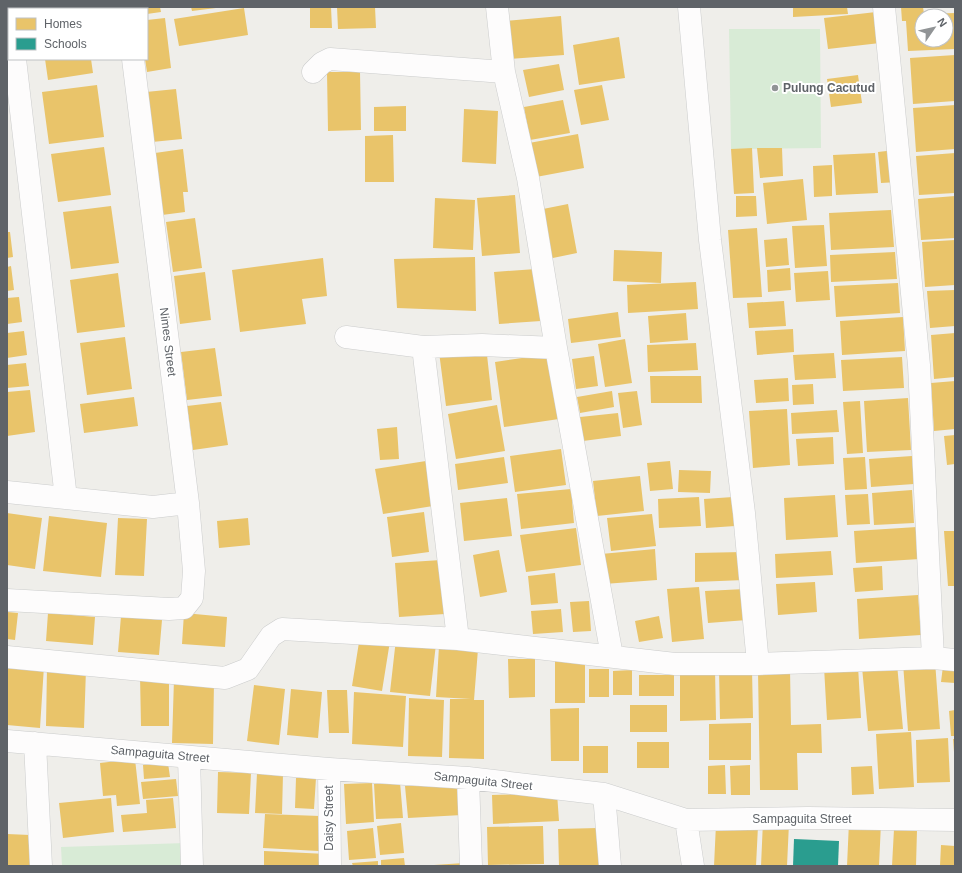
<svg xmlns="http://www.w3.org/2000/svg" width="962" height="873" viewBox="0 0 962 873" font-family="Arial,sans-serif">
	<style>
		.green { fill: #d8ebd6 }
		.homes { fill: #e9c46a; fill-rule: evenodd }
		.schools { fill: #2a9d8f }
		.lines { fill: none; stroke-linecap: round; stroke-linejoin: round }
		.street-casing { stroke: #cbcccc; stroke-width: 23 }
		.street { stroke: #fdfcfc; stroke-width: 22 }
		.poi-dot { fill: #919496; stroke: #fff; stroke-width: 1.5 }
		.labels { text-anchor: middle; dominant-baseline: central; stroke-width: 4; stroke-linejoin: round; paint-order: stroke }
		.poi-label { font-size: 12px; font-weight: bold; fill: #5f6368; stroke: #fff; text-anchor: start }
		.street-label { font-size: 12px; fill: #5f6368; stroke: #fff }
	</style>
	<rect width="100%" height="100%" fill="#efeeea"/>
	<path class="green" d="M729,29H820L821,148L731,149Z
		M186,843L187,866H62L61,847Z"/>
	<path class="homes" d="M37,7H85V9H37Z
		M140,7H160L161,12L147,14V9H140Z
		M191,7H216V8L192,11Z
		M310,7H331L332,28H310Z
		M337,7H375L376,28L338,29Z
		M793,7H847L848,14L793,17Z
		M901,7H923L924,14L955,13V49L908,51L906,21H902ZM922,16H946V40H922Z
		M244,8L248,35L179,46L174,19Z
		M876,12L880,43L828,49L824,18Z
		M561,16L564,55L509,59L506,21Z
		M165,18L171,68L147,72L145,59H147V20Z
		M619,37L625,78L579,85L573,45Z
		M955,55V101L913,104L910,58Z
		M45,59H91L93,73L48,80Z
		M559,64L564,90L529,97L523,70Z
		M327,72H360L361,130L328,131Z
		M858,75L862,103L831,107L827,79Z
		M97,85L104,137L49,144L42,92Z
		M602,85L609,120L581,125L574,90Z
		M176,89L182,139L152,142L146,92Z
		M563,100L570,133L530,140L524,107Z
		M955,105V149L916,152L913,108Z
		M406,106V131H374V107Z
		M464,109L498,111L496,164L462,162Z
		M578,134L584,168L536,177L529,143Z
		M393,135L394,182H365V136Z
		M104,147L111,195L58,202L51,154Z
		M752,148L754,193L734,194L731,149Z
		M757,148H782L783,176L760,178Z
		M183,149L188,192H183L185,212L162,215L155,153Z
		M895,150L898,182L881,183L878,152Z
		M875,153L878,193L836,195L833,155Z
		M955,153V193L919,195L916,156Z
		M832,165V196L814,197L813,166Z
		M803,179L807,220L767,224L763,183Z
		M515,195L520,253L482,256L477,198Z
		M736,196H756L757,216L736,217Z
		M955,196V238L921,240L918,199Z
		M435,198L475,200L473,250L433,248Z
		M568,204L577,253L548,259L538,210Z
		M111,206L119,263L71,269L63,212Z
		M891,210L894,247L831,250L829,213Z
		M195,218L202,268L173,272L166,222Z
		M824,225L827,266L795,268L792,226Z
		M757,228L762,297L733,298L728,230Z
		M7,232H10L13,257L7,258Z
		M787,238L789,265L766,267L764,240Z
		M955,240V285L925,287L922,242Z
		M614,250L662,252L661,283L613,281Z
		M895,252L897,279L831,282L830,255Z
		M475,257L476,311L397,308L394,259Z
		M323,258L327,296L302,299L306,324L240,332L232,270Z
		M11,266L14,290L7,291V267Z
		M790,268L791,290L768,292L767,270Z
		M536,269L541,321L499,324L494,272Z
		M828,271L830,300L796,302L794,273Z
		M205,272L211,320L180,324L174,276Z
		M118,273L125,327L77,333L70,280Z
		M696,282L698,309L628,313L627,285Z
		M898,283L900,313L836,317L834,286Z
		M955,290V326L930,328L927,291Z
		M19,297L22,322L7,324V298Z
		M784,301L786,326L749,328L747,303Z
		M618,312L621,337L571,343L568,319Z
		M686,313L688,340L650,343L648,316Z
		M903,317L905,351L842,355L840,321Z
		M793,329L794,352L757,355L755,331Z
		M24,331L27,355L7,358V333Z
		M955,333V377L934,379L931,335Z
		M125,337L132,389L87,395L80,343Z
		M625,339L632,383L605,387L598,344Z
		M696,343L698,370L648,372L647,345Z
		M486,346L492,400L446,406L439,352Z
		M215,348L222,396L187,400L181,352Z
		M834,353L836,378L795,380L793,355Z
		M550,354L559,419L504,427L495,362Z
		M594,356L598,386L576,389L572,359Z
		M902,357L904,388L843,391L841,360Z
		M26,363L29,386L7,388V365Z
		M650,376H701L702,403H651Z
		M788,378L789,401L756,403L754,380Z
		M955,381V429L934,431L931,383Z
		M813,384L814,404L793,405L792,385Z
		M30,390L35,432L7,436V392Z
		M612,391L614,407L580,413L577,397Z
		M637,391L642,425L623,428L618,393Z
		M134,397L138,426L84,433L80,404Z
		M908,398L911,450L867,452L864,401Z
		M860,401L863,453L847,454L843,402Z
		M221,402L228,445L193,450L187,406Z
		M497,405L505,451L456,459L448,414Z
		M787,409L790,465L753,468L749,411Z
		M837,410L839,432L792,434L791,413Z
		M618,413L621,436L583,441L580,417Z
		M397,427L399,459L380,460L377,429Z
		M955,435V464L947,465L944,436Z
		M833,437L834,464L798,466L796,439Z
		M561,449L566,485L515,492L510,456Z
		M912,456L914,484L871,487L869,459Z
		M504,457L508,483L458,490L455,464Z
		M865,457L867,489L845,490L843,458Z
		M426,461L433,506L383,514L375,469Z
		M670,461L673,489L650,491L647,463Z
		M679,470L711,471L710,493L678,492Z
		M640,476L644,511L597,516L593,481Z
		M571,489L574,523L521,529L517,494Z
		M912,490L914,523L874,525L872,493Z
		M868,494L870,524L847,525L845,495Z
		M835,495L838,537L786,540L784,498Z
		M699,497L701,526L659,528L658,499Z
		M733,497L735,526L706,528L704,499Z
		M507,498L512,536L464,541L460,503Z
		M424,512L429,552L392,557L387,517Z
		M7,513L42,518L35,569L7,565Z
		M652,514L656,546L611,551L607,518Z
		M49,516L107,523L101,577L43,571Z
		M118,518L147,519L144,576L115,575Z
		M248,518L250,545L219,548L217,521Z
		M917,527L920,559L856,563L854,531Z
		M576,528L581,565L526,572L520,535Z
		M944,531H955V586H948Z
		M655,549L657,580L604,584L601,554Z
		M499,550L507,592L480,597L473,555Z
		M831,551L833,575L776,578L775,554Z
		M743,552L744,580L695,582V553Z
		M441,560L445,614L399,617L395,563Z
		M882,566L883,590L855,592L853,568Z
		M555,573L558,603L531,605L528,576Z
		M815,582L817,612L778,615L776,584Z
		M699,587L704,639L672,642L667,589Z
		M745,589L747,620L708,623L705,591Z
		M918,595L921,635L859,639L857,599Z
		M589,601L591,631L573,632L570,602Z
		M561,609L563,632L533,634L531,611Z
		M7,612L18,613L15,640L7,639Z
		M48,613L95,617L93,645L46,641Z
		M184,613L227,617L225,647L182,644Z
		M121,616L162,620L159,655L118,652Z
		M659,616L663,638L639,642L635,621Z
		M360,636L390,641L382,691L352,686Z
		M396,639L436,644L430,696L390,692Z
		M439,646L478,649L474,700H484V759L449,758L450,699H471L436,697Z
		M508,659H535V697L509,698Z
		M555,660H585V703H555Z
		M935,661L940,729L908,731L903,663Z
		M7,663L44,666L40,728L7,725Z
		M897,664L903,729L868,731L862,667Z
		M858,666L861,718L827,720L824,667Z
		M943,666H955V683L941,682Z
		M47,668L86,669L84,728L46,726Z
		M589,669H609V697H589Z
		M715,669L716,720L680,721V670Z
		M719,669H752L753,718L720,719Z
		M632,670V695H613V671Z
		M790,670L791,725L821,724L822,753H797L798,790H760L758,671Z
		M169,674V726H141L140,675Z
		M639,675H674V696H639Z
		M174,679L214,681L213,744L172,743Z
		M254,685L285,689L279,745L247,741Z
		M291,689L322,692L318,738L287,735Z
		M327,690H347L349,733H329Z
		M354,692L406,696L403,747L352,744Z
		M409,698L444,700L442,757L408,756Z
		M630,705H667V732H630Z
		M579,708V761H551L550,709Z
		M955,710V736H951L949,711Z
		M751,723V760H709V724Z
		M911,732L914,787L879,789L876,734Z
		M948,738L950,782L917,783L916,740Z
		M953,739H955V751L954,752Z
		M637,742H669V768H637Z
		M583,746H608V773H583Z
		M135,759L140,804L117,806L116,795L103,796L100,763Z
		M168,763L170,777L144,779L143,765Z
		M725,765L726,794H708V766Z
		M750,765V795H731L730,766Z
		M872,766L874,794L852,795L851,767Z
		M218,772L251,773L249,814L217,813Z
		M257,773L283,774L282,814L255,813Z
		M296,778H316L314,809L295,808Z
		M176,779L178,796L143,799L141,782Z
		M400,782L403,818L376,819L374,784Z
		M460,782L462,815L408,818L405,786Z
		M372,783L374,822L346,824L344,784Z
		M557,793L559,821L493,824L492,795Z
		M111,798L114,832L63,838L59,803Z
		M173,798L176,828L123,832L121,815L147,813L146,800Z
		M265,814L320,816L319,851L263,848Z
		M763,821L789,823L787,866H761Z
		M849,822L881,823L879,866H847Z
		M401,823L404,853L380,855L377,826Z
		M716,824L758,826L756,866H714Z
		M543,826L544,864L488,865L487,827Z
		M373,828L376,858L349,860L347,831Z
		M598,828L599,866H559L558,829Z
		M894,829L917,830L916,866H892Z
		M7,834L30,835V866H7Z
		M941,845L955,846V866H940Z
		M264,851L327,854V866H264Z
		M404,858L405,866H381V860Z
		M378,861V866H353L352,863Z
		M464,863V866H434V865Z"/>
	<path class="schools" d="M794,839L839,841L838,866H793Z"/>
	<g class="lines">
		<defs>
			<path id="street" d="M9,7L10,9
				M126,7L127,9
				M497,7L504,72L528,178L556,348L612,656
				M689,7L710,240L744,513L758,664
				M884,7L919,365L933,658
				M15,59L66,498
				M313,72L322,63L330,59L504,72
				M346,337L423,347L458,639
				M423,347L482,345L556,348
				M7,492L153,507L188,503
				M7,600L169,609L184,608L192,598L194,571L188,503L133,59
				M7,657L225,678L248,669L271,636L282,629L458,639L675,664H758L933,658L955,660
				M7,741L329,769L468,778L604,794L686,820L808,818L955,820
				M35,743L41,866
				M189,757L192,866
				M329,769L330,866
				M468,778L471,866
				M604,794L610,866
				M686,820L693,866"/>
		</defs>
		<use href="#street" class="street-casing"/>
		<use href="#street" class="street"/>
	</g>
	<circle class="poi-dot" cx="775" cy="88" r="4"/>
	<g class="labels">
		<g class="poi-label">
			<text x="783" y="88">Pulung Cacutud</text>
		</g>
		<g class="street-label">
			<text transform="translate(168 342) rotate(83)">Nimes Street</text>
			<text transform="translate(160 754) rotate(5)">Sampaguita Street</text>
			<text transform="translate(483 781) rotate(6)">Sampaguita Street</text>
			<text transform="translate(329 818) rotate(-90)">Daisy Street</text>
			<text x="802" y="819">Sampaguita Street</text>
		</g>
	</g>
	<rect width="962" height="873" fill="none" stroke="#5f6368" stroke-width="16"/>
	<rect x="8" y="8" width="140" height="52" fill="#ffffff" stroke="#bfc1c3"/>
	<rect x="16" y="18" width="20" height="12" fill="#e9c46a" stroke="#bfc1c3"/>
	<text x="44" y="28" font-size="12" fill="#5f6368">Homes</text>
	<rect x="16" y="38" width="20" height="12" fill="#2a9d8f" stroke="#bfc1c3"/>
	<text x="44" y="48" font-size="12" fill="#5f6368">Schools</text>
	<g transform="translate(934 28) rotate(56)"><circle r="19" fill="#ffffff" stroke="#bfc1c3"/>
	<path d="M0-3L7 15L0 10L-7 15Z" fill="#919496"/>
	<text y="-6" font-size="11" font-weight="bold" text-anchor="middle" fill="#5f6368">N</text>
	</g>
</svg>
